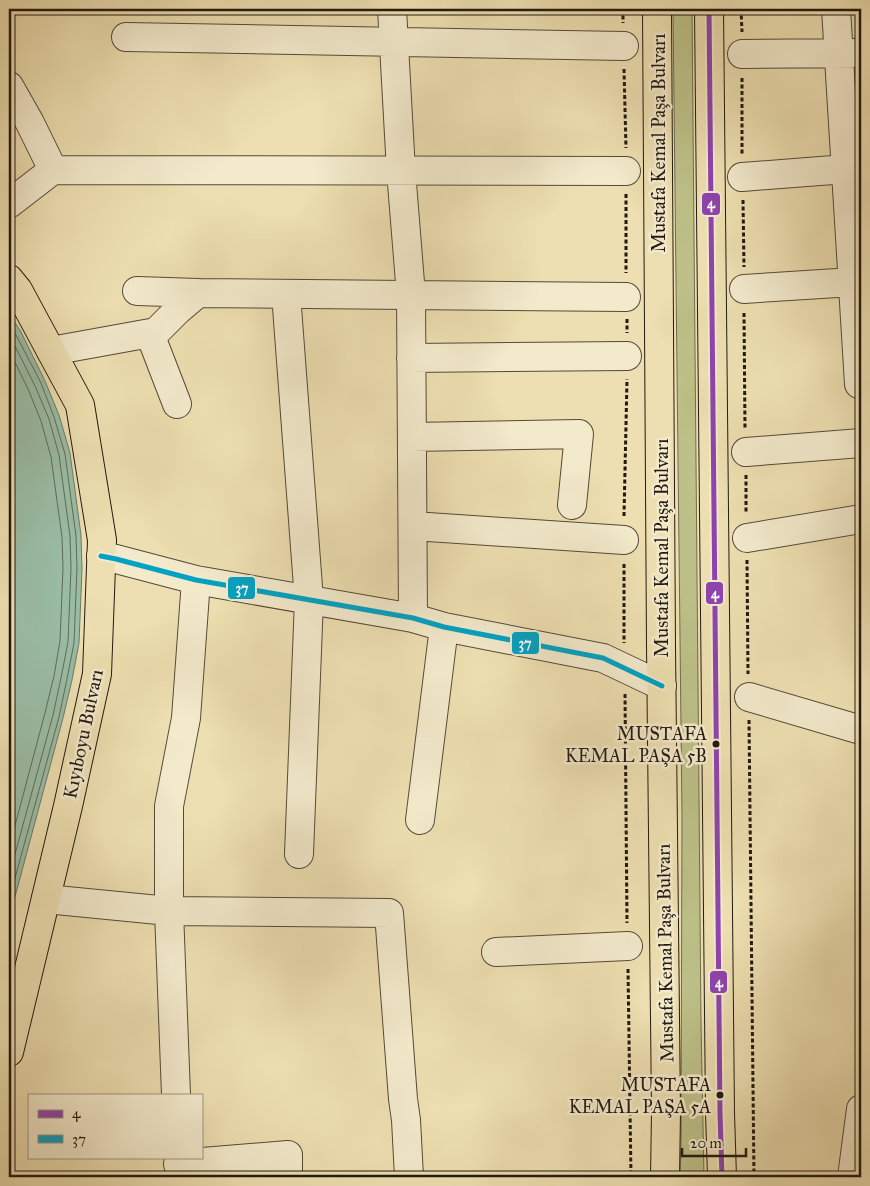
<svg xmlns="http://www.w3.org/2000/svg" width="870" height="1186" viewBox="0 0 870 1186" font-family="'IM FELL Great Primer',serif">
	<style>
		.green { fill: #bdc088; stroke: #706c4c }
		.water { fill: #9abda6; stroke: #6a7b6a }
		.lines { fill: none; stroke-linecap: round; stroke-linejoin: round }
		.shore { stroke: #5e6b5b; stroke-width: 1 }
		.minor-casing { stroke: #554a38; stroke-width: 30 }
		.major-casing { stroke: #221910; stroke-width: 30 }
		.path { stroke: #221910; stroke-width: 3; stroke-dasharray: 4 2.5; stroke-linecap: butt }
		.minor { stroke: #f3eacc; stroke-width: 28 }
		.major { stroke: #eddfb1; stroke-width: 28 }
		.bus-1-casing { stroke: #f3eacc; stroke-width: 9 }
		.bus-2-casing { stroke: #f3eacc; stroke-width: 9 }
		.bus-1 { stroke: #8e44ad; stroke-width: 5 }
		.bus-2 { stroke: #02a2c4; stroke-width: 5 }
		.bus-dot { fill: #221910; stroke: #f3eacc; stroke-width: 2 }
		.labels { text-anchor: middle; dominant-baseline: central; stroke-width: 5; stroke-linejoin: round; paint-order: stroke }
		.bus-label { font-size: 18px; fill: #221910; stroke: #f3eacc; text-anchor: end }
		.street-label { font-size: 19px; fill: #221910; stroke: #f3eacc }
		.line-badge { stroke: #f3eacc; stroke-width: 2 }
		.badge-label { font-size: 14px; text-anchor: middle; font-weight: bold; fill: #fff }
	</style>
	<rect width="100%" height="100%" fill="#eddfb1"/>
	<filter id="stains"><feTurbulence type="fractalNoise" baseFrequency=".004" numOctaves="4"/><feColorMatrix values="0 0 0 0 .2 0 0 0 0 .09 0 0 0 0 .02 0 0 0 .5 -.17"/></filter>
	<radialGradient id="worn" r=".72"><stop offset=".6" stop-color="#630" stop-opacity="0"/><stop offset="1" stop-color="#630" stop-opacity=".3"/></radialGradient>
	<path class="green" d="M673,9H692L701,1023L704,1177H680L681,1141L682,817Z"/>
	<path class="water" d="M9,313L21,332L45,381L59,415L70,453L81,535L82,569L79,643L72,680L63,718L9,919Z"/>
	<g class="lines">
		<path class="shore" d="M9,322L16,335L41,383L54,417L65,454L76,536L77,568L74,643L67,679L59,717L9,900
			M9,334L35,386L49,419L59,455L70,536L71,568L68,642L61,678L53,715L9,876
			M9,350L28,389L41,421L51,457L62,537L63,568L60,641L54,676L45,713L9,848"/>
		<defs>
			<path id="minor" d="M392,9L401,171L411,295L413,618
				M836,9L859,384H861
				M126,37L624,46
				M742,54L861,53
				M9,86L30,123L53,170
				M742,177L846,169
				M9,204L53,170L626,171
				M744,289L853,282
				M137,291L198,293L626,297
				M286,294L309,600L299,854
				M150,334L177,404
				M51,351L156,332L178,310L198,293
				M411,358L627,356
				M412,437L579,434L572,505
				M746,452L861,443
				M413,526L624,540
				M747,538L861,519
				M101,556L116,559L196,580L413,618L444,627L603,658L662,686
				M749,697L861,730
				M420,820L444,627
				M46,899L169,911L389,913L403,1099L406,1120L409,1177
				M496,952L628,946
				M176,1095L169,911V806L186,718L196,580
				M178,1164L288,1155V1177
				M852,1177L861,1109"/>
			<path id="major" d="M657,9L661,646L666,1112L665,1177
				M709,9L720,1113L722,1177
				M9,279L18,290L80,405L102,540L97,674L68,806L9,1052"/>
		</defs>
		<use href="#minor" class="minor-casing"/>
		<use href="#major" class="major-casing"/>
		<path class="path" d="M623,9V23
			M741,9L742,32
			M624,69L626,148
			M742,78V154
			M626,194V273
			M743,200L744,267
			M744,313L745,429
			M627,319V333
			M746,475V514
			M624,516L627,379
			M747,560L748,674
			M624,564V643
			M625,694L627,923
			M749,720L754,1177
			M628,969L631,1177"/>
		<use href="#minor" class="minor"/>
		<use href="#major" class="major"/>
		<defs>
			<path id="bus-1" d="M709,9L720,1113L722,1177"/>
			<path id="bus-2" d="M101,556L116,559L196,580L413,618L444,627L603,658L662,686"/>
		</defs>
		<use href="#bus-1" class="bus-1-casing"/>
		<use href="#bus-2" class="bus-2-casing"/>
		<use href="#bus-1" class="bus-1"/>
		<use href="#bus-2" class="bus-2"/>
	</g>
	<g class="bus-dot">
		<circle cx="716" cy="744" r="4.5"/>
		<circle cx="720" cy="1095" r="4.5"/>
	</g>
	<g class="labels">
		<g class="bus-label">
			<text x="707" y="734">MUSTAFA<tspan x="707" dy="22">KEMAL PAŞA 5B</tspan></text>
			<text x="711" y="1085">MUSTAFA<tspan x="711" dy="22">KEMAL PAŞA 5A</tspan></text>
		</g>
		<g class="street-label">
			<text transform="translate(658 143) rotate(-90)">Mustafa Kemal Paşa Bulvarı</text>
			<text transform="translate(661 548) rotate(-90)">Mustafa Kemal Paşa Bulvarı</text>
			<text transform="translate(83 734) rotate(-78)">Kıyıboyu Bulvarı</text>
			<text transform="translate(665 953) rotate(-91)">Mustafa Kemal Paşa Bulvarı</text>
		</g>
	</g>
	<g class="line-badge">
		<rect x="701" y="192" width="20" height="24" rx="5" fill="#8e44ad"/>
		<rect x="227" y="576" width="29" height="24" rx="5" fill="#02a2c4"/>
		<rect x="705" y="581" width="19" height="24" rx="5" fill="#8e44ad"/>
		<rect x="511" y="631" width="29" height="24" rx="5" fill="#02a2c4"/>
		<rect x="709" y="970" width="19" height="24" rx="5" fill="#8e44ad"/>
	</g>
	<g class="badge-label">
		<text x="711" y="208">4</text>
		<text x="242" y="593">37</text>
		<text x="715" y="598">4</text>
		<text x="525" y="648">37</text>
		<text x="719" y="987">4</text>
	</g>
	<rect width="870" height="1186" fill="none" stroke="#eddfb1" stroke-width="30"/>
	<rect x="10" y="10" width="850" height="1166" fill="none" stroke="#221910" stroke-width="2.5"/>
	<rect x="15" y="15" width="840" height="1156" fill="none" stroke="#221910"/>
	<rect x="28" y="1094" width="175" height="65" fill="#f3eacc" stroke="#9f9681"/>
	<rect x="38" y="1110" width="25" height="8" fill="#8e44ad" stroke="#9f9681"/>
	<text x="72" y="1118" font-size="15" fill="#221910">4</text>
	<rect x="38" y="1135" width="25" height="8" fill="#02a2c4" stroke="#9f9681"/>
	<text x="72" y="1144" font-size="15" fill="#221910">37</text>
	<path d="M682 1148v8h64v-8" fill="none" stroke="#221910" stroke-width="2.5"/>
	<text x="690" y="1148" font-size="15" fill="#221910" stroke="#f3eacc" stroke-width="4" paint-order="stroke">20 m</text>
	<rect width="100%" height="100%" filter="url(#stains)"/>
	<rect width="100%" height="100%" fill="url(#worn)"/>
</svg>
